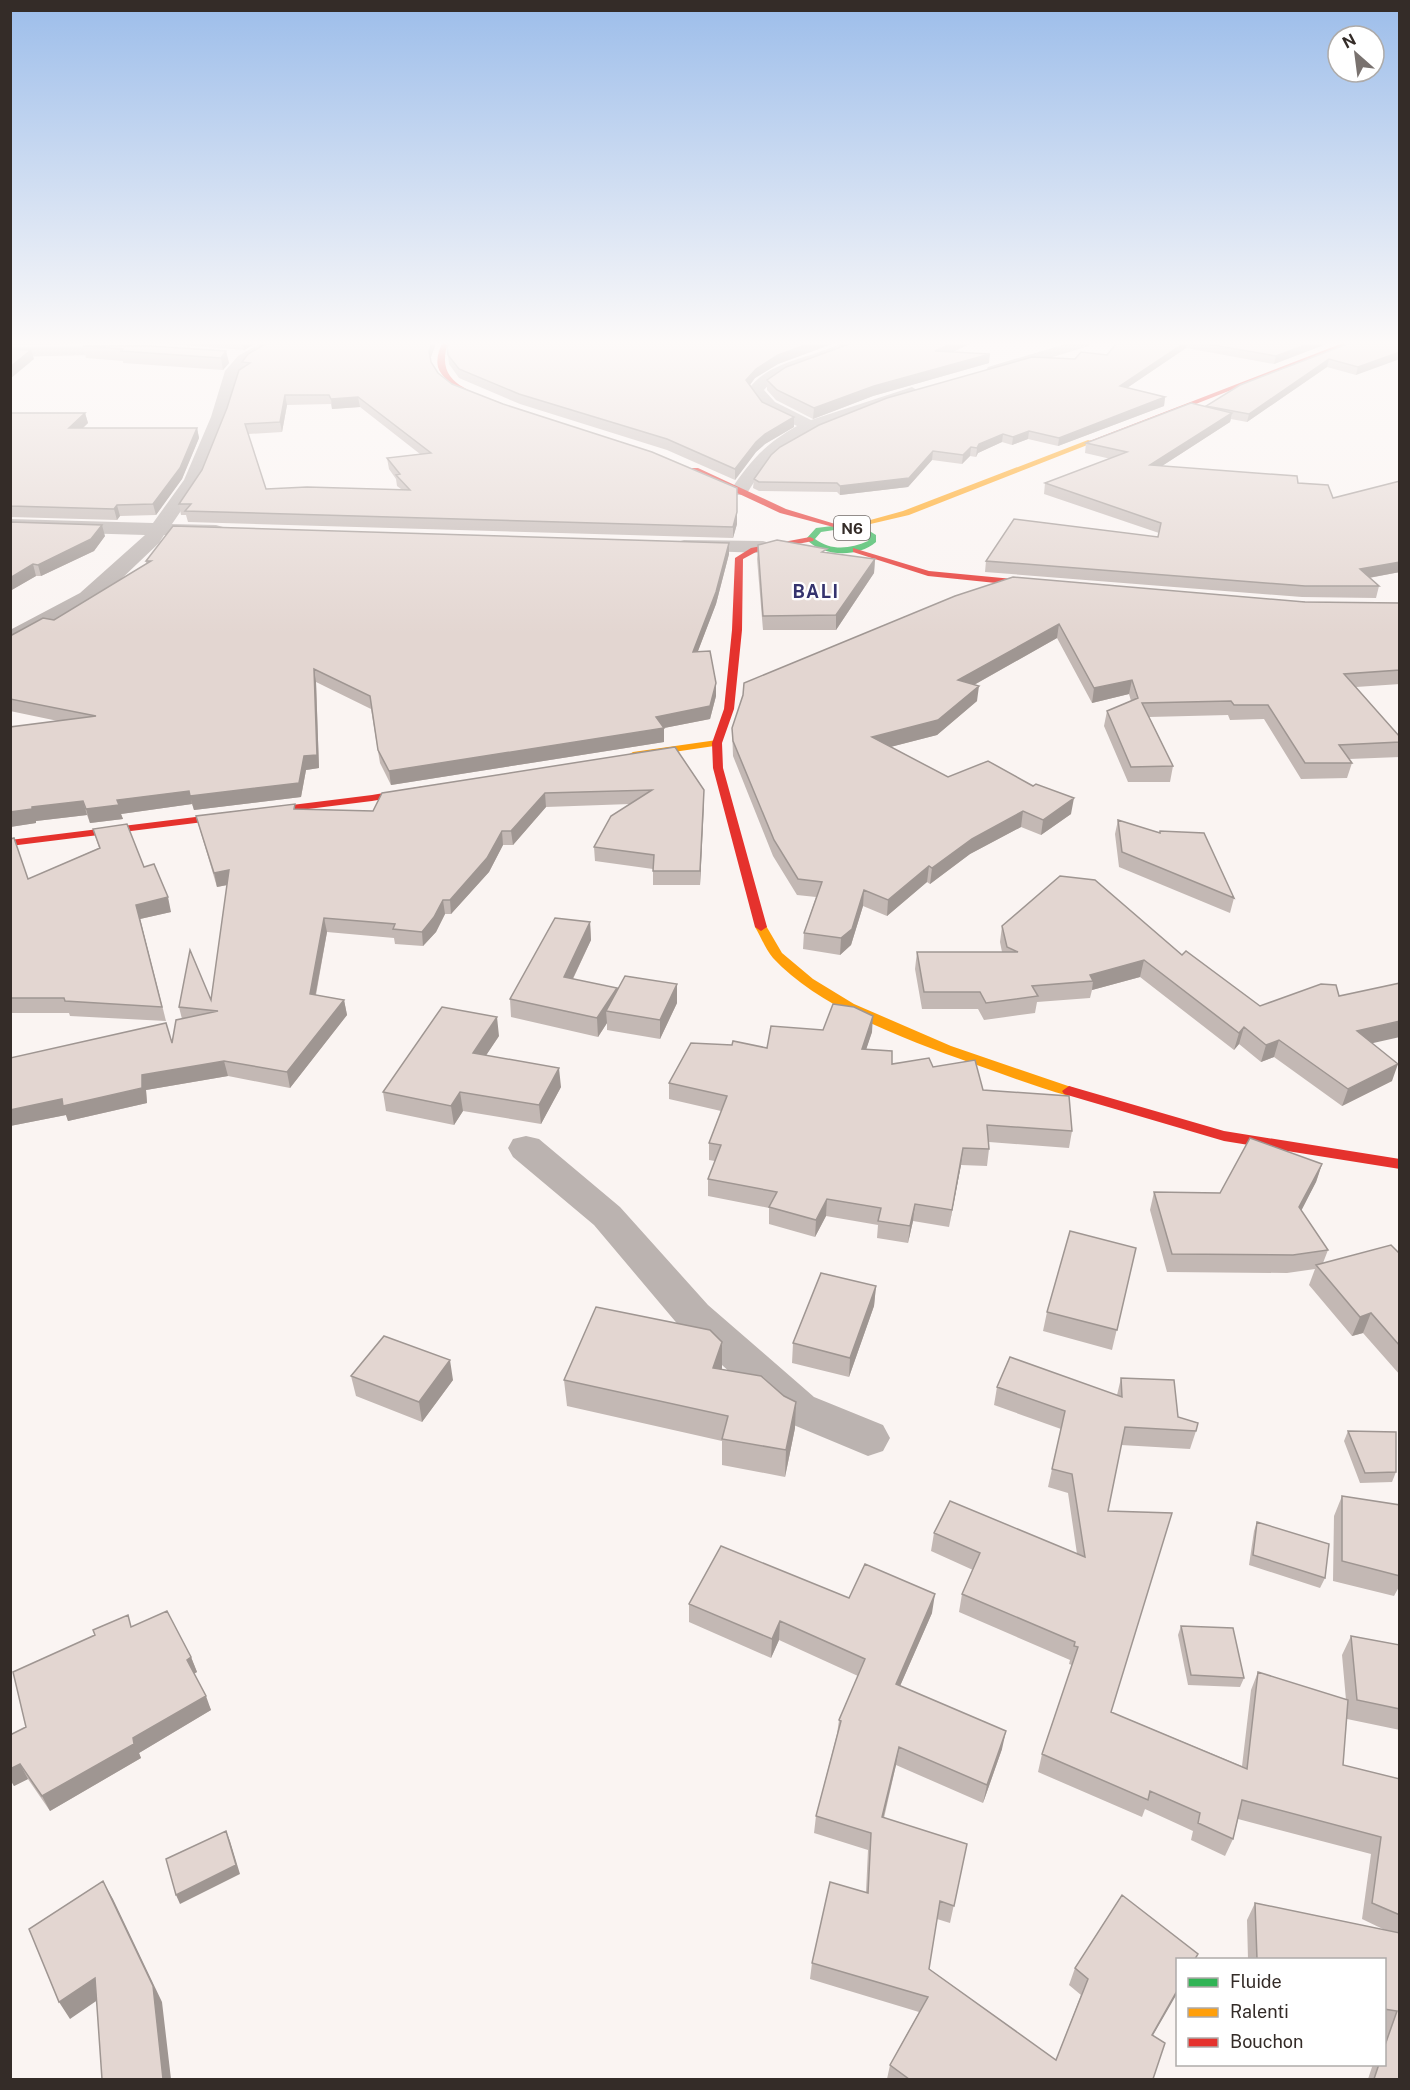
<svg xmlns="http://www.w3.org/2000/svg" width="1410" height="2090" viewBox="0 0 1410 2090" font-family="'Public Sans',sans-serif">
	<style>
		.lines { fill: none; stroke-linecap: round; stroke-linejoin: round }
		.street { fill: #bbb3b0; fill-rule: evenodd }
		.fast { fill: #30b455; fill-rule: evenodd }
		.slow { fill: #ff9f0a; fill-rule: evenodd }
		.jam { fill: #e5322d; fill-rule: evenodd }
		.wall { fill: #c3b8b4; fill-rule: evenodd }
		.shaded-wall { fill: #9f9692 }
		.building { fill: #e3d6d1; stroke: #9f9692; stroke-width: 1.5; fill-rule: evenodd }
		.labels { text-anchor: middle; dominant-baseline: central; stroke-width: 4.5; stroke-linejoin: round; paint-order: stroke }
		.shield { fill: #fff; stroke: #716b68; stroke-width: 1.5 }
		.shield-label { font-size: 15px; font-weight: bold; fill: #342c28 }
		.far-district-label { font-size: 18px; font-weight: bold; letter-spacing: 1.5px; fill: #35336e; stroke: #fff }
	</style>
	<rect width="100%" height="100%" fill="#faf4f2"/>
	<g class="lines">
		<path class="street" d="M261,343H279L248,362L241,372L227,417L202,480L172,524L216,525L223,527L226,531L223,535H164L159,543L96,603L10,646V630L80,593L145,535L10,531V519L153,523L184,480L211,417L225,371L238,356Z
			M841,343H859C838,368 786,362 764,390L775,402L811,420L906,389L912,387L920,392L918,395C869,410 812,422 774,458C762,468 754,482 746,495H732L730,491C750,461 765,444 797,426L763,410L748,390C769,360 811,359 841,343Z
			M1069,343H1091L1089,346L1000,373H988L986,370L988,367Z
			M129,346L134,348L137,351L134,354L10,357V347Z
			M684,540L763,541L770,543L773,547L770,551L763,553L677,550L674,546L677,542Z
			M526,1136L539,1139L620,1207L708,1305L814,1397L883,1425L890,1438L883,1451L868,1456L784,1421L680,1327L594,1225L513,1157L508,1148L513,1139Z"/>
		<path class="fast" d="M841,525L863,527L876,535V542C857,558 823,557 806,539L816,528ZM841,529L858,531L869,538L868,541C850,549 831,551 815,539L821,532Z"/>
		<path class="slow" d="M1088,440L1095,442L909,515L849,529L845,527L903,511Z
			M717,740L721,741V745L633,758L628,755L633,752Z
			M761,923L765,924L782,953L813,979L854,1004L951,1046L1074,1088L1076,1091L1069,1096C1037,1087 1005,1075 974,1064C910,1041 820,1009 773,958C766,950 761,937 755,927Z"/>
		<path class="jam" d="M442,343H448C434,384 471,391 501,403V405C484,405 443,385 438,367C436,358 439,351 442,343Z
			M1343,343H1351L1094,444L1087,442Z
			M692,468H698L786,509L845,527L841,529L780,513L692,472Z
			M810,537L814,539L813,541L756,552L743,559L742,630L734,709L722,743L723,768L767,927L761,931L755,927L713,768L712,743L724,709L732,630L735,558L751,548Z
			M853,548L929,571L1045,582L1049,585L1045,588L928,576L853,552Z
			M425,786L429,787V791L372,801L10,846V840L372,795Z
			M1069,1086L1224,1131L1400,1159V1169L1224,1141L1064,1094L1062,1091Z"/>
	</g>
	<path class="wall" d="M10,343H154L10,345Z
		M154,343H257L244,350Z
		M436,343L430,359L431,362L438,373L452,384L737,524L733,538L188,522L186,515H181L179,504L202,470L243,367L242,362ZM331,404L332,409L360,407L420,454L387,458L389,469L396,479L397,486L401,489H266L248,434L282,432L287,405Z
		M449,343H835L778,364L755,378L750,385L762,402L794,417V427L765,444L756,452L735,480L667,450L520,404L459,378L449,364L447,347Z
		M852,343H972L952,352L989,363L873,396L813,419L776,400L767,390V380Z
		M1117,343H1329L1274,364L1186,348L1127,388L1165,397L1164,406L1058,446L1028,439L1012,445L1002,442L978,453L976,457L970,456L962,464L932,460L908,487L840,495L837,492L759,491L753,488L754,479L1075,359L1107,355Z
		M1350,343H1400L1356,375L1327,367L1247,422L1231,419L1230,422L1162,466L1298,483L1333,498L1400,481V572L1369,578L1379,586L1376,598L1302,597L985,572L986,561L1158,537L1159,533L1044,494L1045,483L1111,459L1085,453L1086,443L1206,407Z
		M83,346L226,351L229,363L223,370L123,363V361L86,358Z
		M10,413H85L88,423L83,428H197L199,438L182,479L156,515L120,516L117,520L10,517Z
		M10,522L105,536L94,551L41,576H36L10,591Z
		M729,543V554L716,604L698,651L716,696L710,719L664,728V742L391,785L380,763L371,709L316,682L319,768L306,770L301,797L194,810L192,804L121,814L123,819L90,823L87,815L36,821V823L10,827L58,721L10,711V636L54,620L146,564V561Z
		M758,545L875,559L874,573L836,630H763L757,559Z
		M955,596L1400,603V684L1356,687L1400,737V757L1349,759L1352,763L1347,778L1301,779L1264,719L1230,720L1228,715L1149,717L1173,766L1170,782H1128L1104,726L1107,711L1131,701L1129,694L1092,703L1057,638L974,685L977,701L937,735L890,747L948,777L1071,814L1041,835L1021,827L970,854L930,884L927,882L887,916L863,906L851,945L840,955L803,949L804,933L816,897L797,895L773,856L733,756L732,728Z
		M675,747L704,790L700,885H653V869L595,861L594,847L630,804L546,807L513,845H503L489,872L451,914H445L436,932L423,946L395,944L394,938L327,932L316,995L344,1000L347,1015L290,1088L228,1076L146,1090L147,1103L68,1121L66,1115L10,1126V1058L172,1042L182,1019L179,1007L211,1000L227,885L217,887L200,830L196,816L295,804V809L373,811Z
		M1118,820L1159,833L1160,831L1234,898L1230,913L1119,867L1115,834Z
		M93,829L144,867L171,912L140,919L166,1021L70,1016L69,1013H10V839L28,879L99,848Z
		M590,922L591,940L573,979L617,992L677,1003L660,1039L607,1030V1023L598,1037L511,1017L510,999Z
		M1002,926L1182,955L1260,1006L1339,996L1372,1043L1392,1081L1342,1106L1274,1057L1261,1062L1239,1044L1234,1050L1140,977L1092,990L1090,998L1037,1002L1035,1013L984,1020L978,1009H922L915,969L917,952H1002L1000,942Z
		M823,1030L872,1032L866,1049L892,1064L933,1067L1072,1131L1069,1148L989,1142V1149L987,1166L961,1165L949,1227L913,1221L908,1243L877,1238L878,1225L826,1216L815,1237L769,1224V1208L708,1196V1179L715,1161L709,1160V1143L721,1111L669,1099V1083L767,1048Z
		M499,1036L486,1055L561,1087L541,1124L463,1111L454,1125L386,1111L383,1092Z
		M1322,1164L1316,1182L1301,1210L1328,1250L1323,1263L1400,1254V1375L1363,1333L1352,1336L1309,1285L1315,1269L1287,1273L1167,1272L1150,1210L1154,1192L1220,1193Z
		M1136,1248L1112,1350L1043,1331L1047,1312Z
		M876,1286L874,1306L849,1377L792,1363L793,1343Z
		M722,1368V1369L795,1428L785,1477L722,1465V1441L567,1406L564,1380Z
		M351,1376L453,1380L422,1422L356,1396Z
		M1121,1378L1178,1417L1196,1431L1190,1449L1121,1445L1108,1511L1111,1712L1242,1766L1251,1690L1258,1672L1346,1700L1342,1655L1351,1636L1400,1645V1730L1347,1719V1713L1343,1765L1400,1779V2079H1368L1373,2064H1384V2030L1386,2027H1384V1959H1248L1247,1920L1255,1903L1385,1930L1362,1919L1371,1854L1238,1819L1233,1839L1225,1856L1191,1840L1193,1831L1145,1809L1142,1817L1038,1772L1042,1754L1072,1665L1069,1664L1070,1660L959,1612L962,1594L973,1570L931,1551L934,1533L1077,1554L1068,1493L1048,1487L1061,1429L994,1405L997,1387L1117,1395Z
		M1348,1431L1396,1472L1392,1482L1360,1483L1344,1441Z
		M1342,1496L1400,1505V1585L1394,1596L1333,1581L1334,1516Z
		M1257,1522L1325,1578L1320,1588L1249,1565L1254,1531Z
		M849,1598L932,1613L900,1686L1002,1749L983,1803L896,1765L884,1818L967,1844L950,1923L937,1919L929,1969L1056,2060L1081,1995L1069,1985L1075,1968L1122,1895L1153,2036V2079H887L890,2065L919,2012L810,1979L812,1963L866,1892L868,1850L814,1833L816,1816L837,1734L839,1720L858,1676L779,1640L771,1658L689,1622V1604Z
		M1181,1626L1244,1678L1240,1687L1188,1685L1178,1635Z
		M133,1627L191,1657L197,1672L194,1674L211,1710L139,1753L141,1758L50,1811L28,1779L14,1786L10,1779V1735L26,1727Z"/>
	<path class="shaded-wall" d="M242,343H257L244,350Z
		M432,343H436L430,360L429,351Z
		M811,343H835L778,364L755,378L746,390V380L756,369L778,355Z
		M953,343H972L934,361L935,351Z
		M1184,343H1187L1186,348L1118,394L1120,386Z
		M1311,343H1329L1274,364L1276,356Z
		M31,350L34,359L10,379V367Z
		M226,351L229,363L223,370L221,358Z
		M1400,352V359L1356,375L1358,367Z
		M990,354L989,363L873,396L813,419L814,408L874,386Z
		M1329,359L1327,367L1247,422L1249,414Z
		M285,395L287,405L282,432L280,422Z
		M358,397L360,407L332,409L331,399Z
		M1165,397L1164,406L1058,446L1059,438Z
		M85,413L88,423L72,438L69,428Z
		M1232,413L1230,422L1148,475L1150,465Z
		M794,417V427L765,444L756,452L735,480V469L756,442L765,434Z
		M197,428L199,438L182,479L156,515L153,504Z
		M1029,431L1028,439L1012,445L1013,437Z
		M1003,434L1002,442L978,453L976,457L977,448L979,444Z
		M971,447L970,456L962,464L963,455Z
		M933,451L932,460L908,487L840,495V486Z
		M117,505L120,516L117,520L114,509Z
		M737,512V524L733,538V527Z
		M102,525L105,536L94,551L41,576L38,565Z
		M729,543V554L716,604L693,664V652Z
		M875,559L874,573L836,630V615Z
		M1400,562V572L1357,580L1360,569Z
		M33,564L36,576L10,591V578Z
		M1059,624L1057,638L956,695L958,680Z
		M314,669L316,682L319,768L306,770L301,797L194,810L190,796Z
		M1132,680L1129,694L1092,703L1094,688Z
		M716,683V696L710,719L664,728V742L391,785L389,771L656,717Z
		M979,686L977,701L937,735L871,752L872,737Z
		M704,790V804L700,885V871Z
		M189,791L192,804L121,814L123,819L90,823L86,809L117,800Z
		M545,793L546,807L513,845L511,831Z
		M1074,798L1071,814L1041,835L1043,820Z
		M83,801L87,815L36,821V823L10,827V812L32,807Z
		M1023,811L1021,827L970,854L930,884L932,868L972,839Z
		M502,831L503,845L489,872L451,914L450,900Z
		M929,866L927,882L887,916L888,900Z
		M229,870L232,884L217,887L214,873Z
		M864,890L863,906L851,945L840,955L841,938Z
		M168,897L171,912L140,919L166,1021L136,905Z
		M443,900L445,914L436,932L423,946L422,932Z
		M324,918L327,932L313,1008L310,994Z
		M590,922L591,940L565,995L564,977Z
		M1144,960L1140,977L1092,990L1093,981L1090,975Z
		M677,984V1003L660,1039V1020Z
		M617,988V1007L606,1011L607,1023L598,1037L597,1018Z
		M344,1000L347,1015L290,1088L287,1072Z
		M873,1016L872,1032L861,1065L862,1049Z
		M497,1017L499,1036L475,1072L473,1053Z
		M1400,1021V1037L1351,1048L1357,1031Z
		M1244,1027L1239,1044L1234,1050L1239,1033Z
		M1279,1040L1274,1057L1261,1062L1266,1045Z
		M224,1061L228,1076L146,1090L147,1103L68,1121L66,1115L10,1126V1110L142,1075Z
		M1398,1064L1392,1081L1342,1106L1348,1089Z
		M559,1068L561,1087L541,1124L539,1105Z
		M460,1092L463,1111L454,1125L451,1106Z
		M963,1148L961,1165L949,1227L952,1210Z
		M1322,1164L1316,1182L1294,1225L1299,1207Z
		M827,1199L826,1216L815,1237L816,1220Z
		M915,1204L913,1221L908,1243L910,1226Z
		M876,1286L874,1306L849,1377L850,1358Z
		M1371,1313L1363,1333L1352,1336L1360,1317Z
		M722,1342V1368L713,1394V1368Z
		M450,1360L453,1380L422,1422L419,1402Z
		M796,1402L795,1428L785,1477L786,1450Z
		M935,1594L932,1613L893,1702L896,1684Z
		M780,1621L779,1640L771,1658L772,1639Z
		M191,1657L197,1672L193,1674L187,1660Z
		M206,1696L211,1710L139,1753L141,1758L50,1811L42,1796L133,1738Z
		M1006,1731L1002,1749L983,1803L987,1785Z
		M899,1747L896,1765L879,1835L882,1817Z
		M20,1764L28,1779L14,1786L10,1779V1769Z
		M226,1831L230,1841L240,1874L180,1904L176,1895Z
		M103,1881L113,1899L162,2002L171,2079H163Z
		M95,1978L105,1995L70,2019L59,2002Z
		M1178,1989V1992L1144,2051L1152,2035Z"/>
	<path class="building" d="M267,343H432L429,351L431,362L438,373L452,384L503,404L652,452L737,488V512L733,527L185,511L191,504H179L202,470L227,408L239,370L250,363L242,362L248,354ZM285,395H329L331,399L358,397L431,453L387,458L400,474L396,475L410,490L307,487L266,489L245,424L280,422Z
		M449,343H811L778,355L756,369L746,380L762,402L794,417L765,434L756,442L735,469L667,439L519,394L459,369L448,355L447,347Z
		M852,343H953L935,351L990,354L874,386L814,408L777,390L767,380L786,367Z
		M1117,343H1184L1120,386L1165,397L1059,438L1029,431L1013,437L1003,434L979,444L977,448L971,447L963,455L933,451L909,478L840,486L837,483L759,482L754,479L771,455L780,447L819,425L887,398L1032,357L1075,359L1081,352L1107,355Z
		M1201,343H1311L1276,356Z
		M1350,343H1400V352L1358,367L1329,359L1249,414L1206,406L1240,385Z
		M83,346H151L226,351L221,358L121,351L123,349Z
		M10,349L31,350L10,367Z
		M1191,403L1232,413L1150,465L1297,476L1298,483L1328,485L1333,498L1400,481V562L1360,569L1379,586H1305L986,561L1014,519L1158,537L1161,523L1045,483L1127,452L1086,443Z
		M10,413H85L69,428H197L180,468L153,504L117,505L114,509L10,506Z
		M10,522L102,525L91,539L38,565L33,564L10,578Z
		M173,526L729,543L716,592L693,652L710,651L716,683L710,706L656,717L664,728L389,771L378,750L370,696L314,669L317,755L304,756L299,783L190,796L189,791L117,800L119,805L86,809L83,801L32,807V809L10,812V727L96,716L10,699V636L43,618L54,620L151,561H146Z
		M777,540L827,549L822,552L875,559L836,615L763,616L758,545Z
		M1013,577L1305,602L1400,603V670L1344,674L1400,737V742L1339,745L1352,763H1305L1268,705H1234L1231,701L1142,703L1173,766L1131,767L1107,711L1138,698L1132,680L1094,688L1059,624L958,680L979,686L938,720L872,737L948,777L988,761L1033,786L1036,784L1074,798L1043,820L1023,811L972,839L932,868L929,866L888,900L864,890L852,929L841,938L804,933L822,882L798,879L774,840L733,741L732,728L743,695L744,683L955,596Z
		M675,747L704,790L700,871H653L654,855L594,847L611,816L652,790L545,793L511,831H502L487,858L450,900H443L434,917L422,932L393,929L395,924L324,918L310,994L344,1000L287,1072L224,1061L142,1075V1088L63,1106L62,1099L10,1110V1058L166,1023L172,1043L176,1020L218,1011L179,1007L190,950L211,1000L229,870L214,873L196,816L295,804L294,809L373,811L382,793Z
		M1118,820L1160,833V831L1204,833L1234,898L1122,852Z
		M127,824L144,867L154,864L168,897L136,905L162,1007L65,1001L64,998H10V839L14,838L28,879L100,848L93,829Z
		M1060,876L1095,880L1182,955L1186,951L1260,1006L1321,984L1336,985L1339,996L1400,983V1021L1357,1031L1398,1064L1348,1089L1279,1040L1266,1045L1244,1027L1239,1033L1144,960L1090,975L1093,981L1032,986L1038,996L986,1003L980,992H924L917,952H1018L1007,947L1002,926Z
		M555,918L590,922L564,977L617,988L597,1018L510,999Z
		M625,976L677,984L660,1020L606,1011Z
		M833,1004L854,1007L873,1016L862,1049L892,1051V1064L929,1058L933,1067L975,1060L983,1090L1069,1096L1072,1131L987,1125L989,1149L963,1148L952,1210L915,1204L910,1226L878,1221L881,1208L827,1199L816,1220L769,1207L777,1192L708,1179L721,1145L709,1143L727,1096L669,1083L691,1043L732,1045L733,1041L767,1048L771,1026L823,1030Z
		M442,1007L497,1017L473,1053L559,1068L539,1105L460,1092L451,1106L383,1092Z
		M1250,1138L1322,1164L1299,1207L1328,1250L1293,1255L1172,1254L1154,1192L1220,1193Z
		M1070,1231L1136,1248L1117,1330L1047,1312Z
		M1391,1245L1400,1254V1346L1371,1313L1360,1317L1316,1265Z
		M821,1273L876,1286L850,1358L793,1343Z
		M596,1307L710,1330L722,1342L713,1368L761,1376L784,1396L796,1402L786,1450L722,1439L728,1416L564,1380Z
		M384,1336L450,1360L419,1402L351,1376Z
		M1010,1357L1122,1397L1121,1378L1174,1380L1178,1417L1198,1423L1196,1431L1125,1427L1108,1511L1172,1513L1111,1712L1247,1769L1258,1672L1348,1700L1343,1765L1400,1779V1915L1372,1903L1381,1837L1242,1800L1233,1839L1198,1823L1200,1813L1150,1791L1148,1800L1042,1754L1078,1647L1074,1646L1075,1642L962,1594L980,1553L934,1533L950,1501L1085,1557L1072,1474L1052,1469L1065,1411L997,1387Z
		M1348,1431L1396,1432V1472L1365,1473Z
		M1342,1496L1400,1505V1576L1342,1561Z
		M1257,1522L1329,1544L1325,1578L1253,1555Z
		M721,1546L849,1598L865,1564L935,1594L896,1684L1006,1731L987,1785L899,1747L882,1817L967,1844L954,1906L940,1901L929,1969L1056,2060L1088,1979L1075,1968L1122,1895L1198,1954L1195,1959H1178V1989L1152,2035L1165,2043L1153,2079H909L890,2065L928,1997L812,1963L830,1882L868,1893L871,1833L816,1816L841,1721L839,1720L865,1659L780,1621L772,1639L689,1604Z
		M167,1611L191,1657L187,1660L206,1696L133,1738L134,1744L42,1796L20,1764L10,1769V1735L26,1727L13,1672L95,1635L93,1630L128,1615L131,1627Z
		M1181,1626L1233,1628L1244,1678L1191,1675Z
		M1351,1636L1400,1645V1709L1357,1700Z
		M226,1831L236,1865L176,1895L166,1859Z
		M103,1881L153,1986L163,2079H102L95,1978L59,2002L29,1929Z
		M1255,1903L1400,1933V2079H1374L1379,2064H1384V2048L1397,2011L1384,2009V1959H1257Z"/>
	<linearGradient id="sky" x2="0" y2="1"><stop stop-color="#9cbdea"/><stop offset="0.54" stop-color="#fdfaf9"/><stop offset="1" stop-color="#fdfaf9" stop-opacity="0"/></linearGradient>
	<rect width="1410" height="635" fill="url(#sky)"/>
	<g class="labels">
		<rect class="shield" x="834" y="516" width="36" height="24" rx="4.5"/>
		<g class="shield-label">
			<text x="852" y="528">N6</text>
		</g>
		<g class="far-district-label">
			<text x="816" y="591">BALI</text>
		</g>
	</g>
	<rect width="1410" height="2090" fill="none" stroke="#342c28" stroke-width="24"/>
	<rect x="1176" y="1958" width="210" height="108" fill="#ffffff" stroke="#aeaba9" stroke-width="1.5"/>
	<rect x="1188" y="1978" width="30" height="9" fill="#30b455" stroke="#aeaba9" stroke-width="1.5"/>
	<text x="1230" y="1988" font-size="18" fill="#342c28">Fluide</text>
	<rect x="1188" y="2008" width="30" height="9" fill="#ff9f0a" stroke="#aeaba9" stroke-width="1.5"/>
	<text x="1230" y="2018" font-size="18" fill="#342c28">Ralenti</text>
	<rect x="1188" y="2038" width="30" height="9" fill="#e5322d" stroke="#aeaba9" stroke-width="1.5"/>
	<text x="1230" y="2048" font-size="18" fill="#342c28">Bouchon</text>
	<g transform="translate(1356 54) rotate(332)"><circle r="28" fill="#ffffff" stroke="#aeaba9" stroke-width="1.5"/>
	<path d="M0-4.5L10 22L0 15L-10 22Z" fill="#79726f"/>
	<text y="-9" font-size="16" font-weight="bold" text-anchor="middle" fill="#342c28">N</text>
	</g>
</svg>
